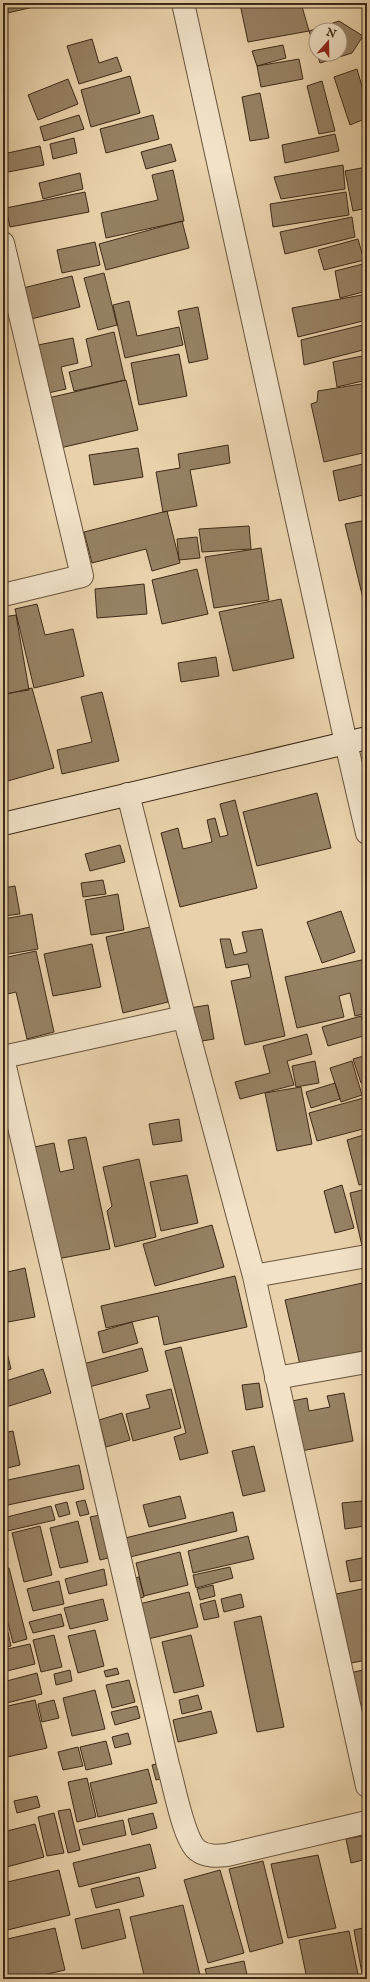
<svg xmlns="http://www.w3.org/2000/svg" width="370" height="1982" viewBox="0 0 370 1982" font-family="'IM FELL English',serif">
	<style>
		.building { fill: #968164; stroke: #3d2a17 }
		.lines { fill: none; stroke-linecap: round; stroke-linejoin: round }
		.street-casing { stroke: #68543c; stroke-width: 24 }
		.secondary-casing { stroke: #3d2a17; stroke-width: 24 }
		.street { stroke: #f1e2c8; stroke-width: 22 }
		.secondary { stroke: #f1e2c8; stroke-width: 22 }
	</style>
	<rect width="100%" height="100%" fill="#e9d2ab"/>
	<filter id="stains"><feTurbulence type="fractalNoise" baseFrequency=".005" numOctaves="4"/><feColorMatrix values="0 0 0 0 .2 0 0 0 0 .09 0 0 0 0 .02 0 0 0 .5 -.17"/></filter>
	<radialGradient id="worn" r=".72"><stop offset=".6" stop-color="#630" stop-opacity="0"/><stop offset="1" stop-color="#630" stop-opacity=".3"/></radialGradient>
	<path class="building" d="M3,3H42V5L3,14Z
		M301,3L309,31L248,42L240,4Z
		M339,21L363,36L352,53L320,63L317,54H340V30H316V51L309,31Z
		M92,39L99,63L117,57L122,71L79,84L67,46Z
		M283,45L286,58L257,66L252,51Z
		M299,59L303,79L261,87L257,66Z
		M357,69L367,104V118L350,125L334,77Z
		M130,76L140,113L91,127L81,90Z
		M68,79L78,104L38,120L28,95Z
		M322,81L335,131L319,134L307,86Z
		M260,93L269,138L250,141L242,97Z
		M79,115L84,129L44,141L40,127Z
		M153,115L159,139L106,153L100,129Z
		M335,134L339,151L285,163L282,145Z
		M74,138L77,153L53,159L50,144Z
		M171,144L176,161L146,169L141,152Z
		M40,146L44,165L3,173V154Z
		M343,165L345,189L281,199L274,177Z
		M367,167V208L353,211L345,171Z
		M173,170L184,221L106,238L101,213L158,200L152,175Z
		M80,173L83,189L43,199L39,183Z
		M85,192L89,212L10,227L6,208Z
		M346,192L349,215L273,227L270,204Z
		M352,217L355,237L285,254L280,232Z
		M367,217V241L363,218Z
		M182,221L189,248L106,270L99,244Z
		M358,239L364,260L324,270L318,250Z
		M95,242L100,265L62,273L57,250Z
		M367,263V291L340,298L335,271Z
		M104,273L117,325L98,330L84,278Z
		M72,276L80,307L31,319L23,288Z
		M367,294V320L298,337L292,308Z
		M129,301L137,336L179,327L183,345L125,358L113,305Z
		M198,307L208,359L189,363L178,311Z
		M367,324V349L304,365L301,340Z
		M114,332L125,380L74,391L69,372L92,366L86,339Z
		M73,338L78,363L61,367L66,389L48,393L38,345Z
		M179,354L187,396L139,405L131,363Z
		M367,355V380L337,387L333,362Z
		M126,380L138,430L60,448L48,398Z
		M367,383V431L363,432L367,452L324,462L311,404L317,402L318,391Z
		M228,445L230,463L190,470L197,506L163,512L156,472L180,468L178,454Z
		M138,448L143,477L94,485L89,455Z
		M367,463V494L339,501L333,471Z
		M167,511L180,563L152,571L146,549L92,563L84,532Z
		M367,520V615L345,524Z
		M249,526L251,549L202,552L199,529Z
		M197,537L200,558L179,560L177,539Z
		M261,548L269,600L214,608L205,557Z
		M197,569L208,614L162,624L152,580Z
		M144,584L147,614L97,618L95,589Z
		M281,599L294,658L233,671L219,612Z
		M37,604L45,635L73,629L84,676L34,688L15,609Z
		M16,615L29,690L3,694V617Z
		M216,657L219,676L181,682L178,663Z
		M32,688L54,768L4,782L3,695Z
		M102,692L119,761L62,774L57,750L92,742L81,697Z
		M317,793L331,848L257,866L243,812Z
		M235,800L257,888L180,907L161,833L178,828L183,849L212,842L207,820L215,818L220,837L228,835L220,804Z
		M120,845L125,862L90,871L85,854Z
		M103,880L106,894L83,897L81,883Z
		M15,886L20,914L3,916V888Z
		M118,894L124,930L91,935L85,900Z
		M341,911L355,952L322,963L307,922Z
		M32,914L38,949L3,955V919Z
		M150,927L168,1002L123,1013L106,937Z
		M262,929L285,1036L245,1045L231,981L251,977L248,964L226,968L220,939H230L234,955L247,952L242,932Z
		M92,944L101,987L53,996L44,954Z
		M36,951L54,1032L27,1039L16,992L3,995V958Z
		M366,959L367,1013L355,1016L350,993L339,996L344,1017L297,1028L285,977Z
		M208,1005L214,1039L196,1042L190,1008Z
		M361,1016L367,1035L328,1046L322,1027Z
		M307,1034L312,1054L287,1061L294,1085L240,1099L235,1082L270,1073L263,1046Z
		M367,1055V1081L361,1083L353,1059Z
		M315,1061L319,1083L296,1087L292,1066Z
		M352,1061L362,1095L341,1102L330,1068Z
		M335,1083L340,1099L311,1108L306,1092Z
		M301,1087L312,1144L277,1151L265,1093Z
		M367,1097V1128L317,1141L309,1113Z
		M179,1119L182,1141L153,1145L149,1124Z
		M367,1134V1183L359,1185L347,1140Z
		M86,1137L110,1249L57,1259L34,1147L54,1143L60,1172L74,1169L68,1140Z
		M139,1159L156,1237L115,1247L107,1211L112,1206L103,1167Z
		M187,1175L198,1223L161,1231L150,1182Z
		M342,1185L354,1228L335,1233L324,1191Z
		M362,1190L367,1212V1245L362,1246L350,1193Z
		M212,1225L224,1267L155,1286L143,1244Z
		M25,1268L35,1317L8,1322L3,1296V1273Z
		M235,1276L247,1327L164,1345L158,1316L106,1328L101,1306Z
		M367,1282V1350L300,1365L285,1300Z
		M132,1322L138,1343L103,1353L98,1332Z
		M3,1336L11,1369L3,1371Z
		M181,1347L208,1453L180,1460L174,1437L186,1433L165,1351Z
		M142,1348L148,1371L89,1387L83,1364Z
		M43,1369L51,1393L6,1407L3,1397V1382Z
		M259,1383L263,1407L246,1410L242,1385Z
		M171,1389L181,1428L133,1441L126,1414L150,1408L146,1395Z
		M344,1393L353,1441L301,1451L292,1401L307,1398L309,1411L330,1407L327,1396Z
		M122,1413L130,1440L106,1447L99,1420Z
		M13,1431L20,1465L3,1469V1433Z
		M254,1446L265,1491L243,1496L232,1451Z
		M79,1465L84,1489L3,1506V1481Z
		M180,1496L186,1518L149,1527L143,1505Z
		M85,1500L89,1514L80,1516L76,1502Z
		M362,1501L365,1526L345,1529L342,1503Z
		M67,1502L70,1514L59,1517L55,1505Z
		M51,1506L55,1520L3,1532V1518Z
		M233,1512L237,1531L130,1557L125,1538Z
		M105,1514L116,1556L100,1560L90,1517Z
		M78,1521L88,1562L60,1568L50,1528Z
		M40,1526L52,1575L24,1582L12,1533Z
		M4,1534L8,1550L3,1552V1535Z
		M248,1536L254,1559L193,1573L188,1551Z
		M180,1552L188,1585L144,1596L136,1563Z
		M367,1557V1579L350,1582L346,1561Z
		M230,1567L233,1578L196,1588L193,1575Z
		M9,1568L27,1639L13,1643L3,1603V1569Z
		M104,1569L107,1585L69,1594L65,1579Z
		M139,1577L144,1597L134,1599L130,1579Z
		M59,1581L64,1604L33,1611L27,1589Z
		M213,1585L215,1596L200,1600L197,1589Z
		M367,1588V1660L351,1663L336,1594Z
		M189,1592L198,1627L148,1639L139,1604Z
		M241,1594L244,1607L224,1612L221,1599Z
		M103,1599L108,1620L70,1629L64,1608Z
		M215,1600L219,1617L204,1620L200,1604Z
		M61,1614L64,1626L33,1633L29,1622Z
		M261,1616L284,1727L257,1732L234,1622Z
		M95,1630L104,1666L78,1673L68,1636Z
		M8,1632L11,1646L3,1648V1634Z
		M54,1635L62,1667L41,1672L33,1640Z
		M191,1635L204,1686L174,1693L162,1642Z
		M30,1644L35,1664L3,1672V1650Z
		M117,1668L119,1674L106,1677L104,1671Z
		M367,1669V1723L364,1724L350,1673Z
		M70,1670L72,1681L56,1685L54,1674Z
		M37,1673L42,1694L3,1704V1682Z
		M129,1680L135,1702L112,1708L106,1685Z
		M95,1690L105,1729L72,1736L63,1698Z
		M198,1695L202,1709L182,1714L179,1700Z
		M35,1700L47,1748L3,1758V1707Z
		M54,1700L59,1718L42,1722L38,1704Z
		M137,1706L140,1718L115,1725L111,1712Z
		M211,1711L217,1733L178,1742L173,1720Z
		M128,1733L131,1744L115,1748L112,1737Z
		M106,1741L112,1764L86,1770L80,1747Z
		M78,1747L83,1766L63,1770L58,1752Z
		M165,1762L168,1777L156,1780L152,1765Z
		M148,1769L157,1803L98,1817L90,1783Z
		M87,1778L96,1817L77,1822L68,1782Z
		M37,1796L40,1807L17,1813L14,1801Z
		M70,1809L80,1850L68,1853L58,1811Z
		M54,1813L64,1853L47,1856L38,1817Z
		M153,1813L157,1828L132,1835L128,1819Z
		M123,1820L126,1835L83,1845L79,1830Z
		M35,1824L44,1857L3,1868V1832Z
		M367,1835V1878L363,1860L351,1863L346,1839Z
		M150,1844L156,1868L79,1887L73,1863Z
		M318,1855L336,1928L288,1938L271,1864Z
		M263,1861L283,1943L250,1952L229,1869Z
		M59,1870L70,1915L3,1931V1883Z
		M220,1870L244,1953L208,1963L184,1880Z
		M139,1877L144,1896L96,1908L91,1889Z
		M183,1905L201,1979H145L130,1917Z
		M119,1909L126,1938L82,1949L75,1919Z
		M367,1927V1979H363L354,1930Z
		M55,1928L65,1970L26,1979H3V1940Z
		M349,1931L359,1979H307L299,1940Z
		M244,1961L248,1979H208L205,1969Z
		M78,1975L79,1979H63Z"/>
	<g class="lines">
		<defs>
			<path id="street" d="M183,3L346,743L367,833
				M3,243L82,576L3,595
				M128,794L184,1017L254,1276L367,1786
				M3,1057L184,1017
				M3,1058L168,1765C174,1784 183,1838 197,1850C206,1857 217,1856 227,1855L367,1822
				M254,1276L367,1256
				M276,1378L367,1362"/>
			<path id="secondary" d="M3,824L367,738"/>
		</defs>
		<use href="#street" class="street-casing"/>
		<use href="#secondary" class="secondary-casing"/>
		<use href="#street" class="street"/>
		<use href="#secondary" class="secondary"/>
	</g>
	<rect width="370" height="1982" fill="none" stroke="#e9d2ab" stroke-width="16"/>
	<rect x="4" y="4" width="362" height="1974" fill="none" stroke="#3d2a17" stroke-width="2"/>
	<rect x="8" y="8" width="354" height="1966" fill="none" stroke="#3d2a17"/>
	<g transform="translate(328 42) rotate(20)"><circle r="19" fill="#f1e2c8" stroke="#a99881"/>
	<path d="M0-3L7 15L0 10L-7 15Z" fill="#8f2418"/>
	<text y="-6" font-size="11" font-weight="bold" text-anchor="middle" fill="#3d2a17">N</text>
	</g>
	<rect width="100%" height="100%" filter="url(#stains)"/>
	<rect width="100%" height="100%" fill="url(#worn)"/>
</svg>
